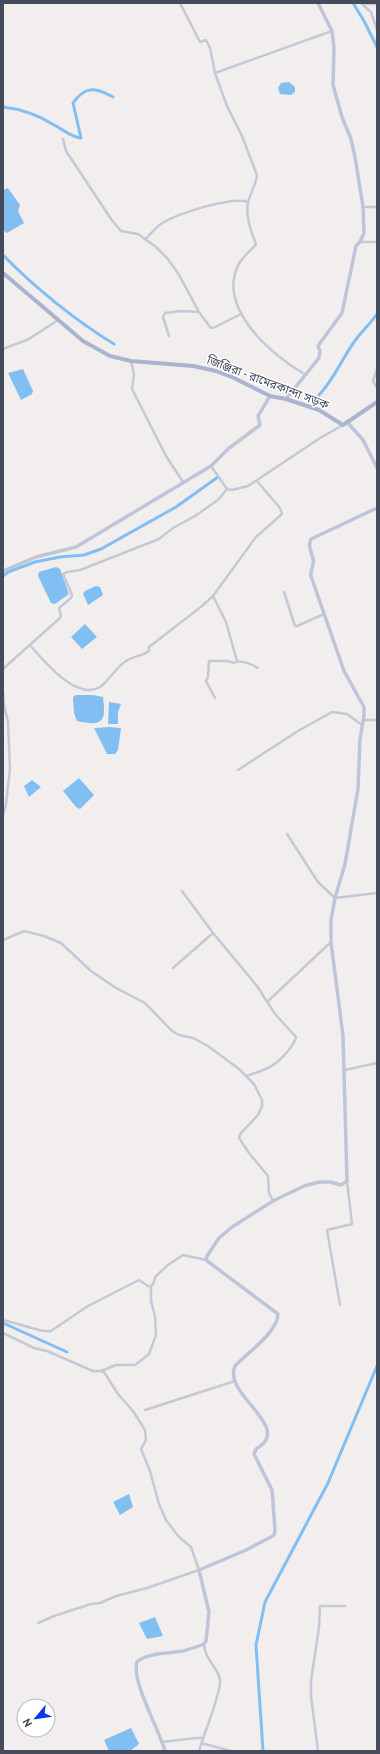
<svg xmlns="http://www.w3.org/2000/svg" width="380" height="1754" viewBox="0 0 380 1754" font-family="'PT Sans','Noto Sans Bengali',sans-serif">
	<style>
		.water { fill: #81bff3 }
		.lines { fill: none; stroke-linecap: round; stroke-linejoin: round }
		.canal { stroke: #81bff3; stroke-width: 3 }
		.street { stroke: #c3c9d6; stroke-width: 2.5 }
		.secondary { stroke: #bfc5d9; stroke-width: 3.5 }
		.primary { stroke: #abb4cf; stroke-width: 4 }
		.labels { text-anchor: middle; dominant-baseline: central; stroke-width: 3; stroke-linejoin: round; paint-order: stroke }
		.street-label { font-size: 12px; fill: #444b5d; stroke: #fff }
	</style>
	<rect width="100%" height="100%" fill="#f1eeed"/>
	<path class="water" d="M289,82L295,87V92L291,95L280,94L278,88L281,83Z
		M8,188L20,205L18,211L24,223L7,233L3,230V190Z
		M23,369L33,391L32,394L21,400L8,373Z
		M56,567L60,569L69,594L55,604L51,603L38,576L39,572Z
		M96,586L100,587L103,595L88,605L83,594L85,591Z
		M85,624L97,637L82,649L71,637Z
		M76,695H93L103,697C106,721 104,727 77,721L74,713L73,697Z
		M109,702L121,704L118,712V724H108Z
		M110,727L121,728L118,750L115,754H107L94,728Z
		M79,778L94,795L80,809L76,807L63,791Z
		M32,780L41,787L29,797L24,786Z
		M129,1494L133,1507L120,1515L113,1502Z
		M155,1617L163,1636L147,1639L139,1623Z
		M131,1728L139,1744L130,1751H109L104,1740Z"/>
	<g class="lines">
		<path class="canal" d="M353,3L364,21L377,47
			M3,107C22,109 40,116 56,126C65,131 71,137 81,138L73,103C85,86 95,87 113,97
			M3,255C34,287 76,321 114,344
			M319,395C335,378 343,356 357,338C364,329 371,323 377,314
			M3,576L8,572L35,562L60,557L84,555L101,549L176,507L218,477
			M3,1323L67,1352
			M263,1751L256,1645L265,1602L328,1483L377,1366"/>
		<path class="street" d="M180,3L200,42L206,40L210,48L215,73L332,31
			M361,3L371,12L377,30
			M363,4H377
			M215,73L227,106L242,136L257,175C256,185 250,193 248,203C245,216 251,232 256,244C251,250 244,256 240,262C214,306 272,356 306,375
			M63,139L66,151L111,219L121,231L138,234L156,247L167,258L178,273L199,312L210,327L213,328L241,314
			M363,207H377
			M146,239C151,233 157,226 164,222C180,213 232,196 248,202
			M360,242H377
			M169,336L163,317L165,313L181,311L199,312
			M3,349L29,339L58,320
			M131,361L134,374L132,389L166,456L183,482
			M377,369L373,381L377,388
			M211,466L227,489L232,490L248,486L320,438L343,425
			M284,592L295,626H297L324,614
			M213,596L226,622L237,661
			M30,645C44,661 76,701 100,687C110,680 116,667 126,661C133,656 143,656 149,651V647L202,606L213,596L256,537L282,514L280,508L257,481
			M3,671L4,668L60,618L61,616L59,608L71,598L72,595L63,574L67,572L80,570L98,563L159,539L173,528L195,516L218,500L227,489
			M3,692L4,705L8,722L10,769L6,804L3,815
			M215,698L206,681L208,677L209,661H227L234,663C241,659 251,664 258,668
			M363,720H377
			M238,770L298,731L332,712L347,714L362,725
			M287,834L318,882L335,898L377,893
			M182,891L213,933L257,986L275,1014L296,1037C295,1042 291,1047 288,1051C275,1067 265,1070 246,1076
			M3,940L24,931L44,936L61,943L91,971L116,988L145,1003L172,1031L179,1035L193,1038L208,1046L239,1069L254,1084L262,1100V1106L258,1115L241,1133L239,1138L249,1153L268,1176L269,1193L273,1201
			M173,968L213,933
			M267,1002L331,942
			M345,1070L377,1063
			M340,1305L327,1230L352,1224L347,1181
			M3,1320L43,1331H51L88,1306L139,1280L148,1286H151L153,1284L156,1276L168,1265L183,1255L206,1260
			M3,1333L34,1348L47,1351L93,1371H101L104,1372L118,1394L133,1411L145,1430L146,1440L141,1449L150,1471L159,1504L166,1520L179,1537L191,1547L199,1570L147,1588L116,1596L100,1603L91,1604L54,1616L38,1623
			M101,1371L116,1365H135L149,1354L156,1335L155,1316L151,1301V1286
			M145,1410L235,1381
			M162,1742L196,1738H202
			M201,1743L231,1751
			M199,1751C203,1735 221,1695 220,1680C219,1668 205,1661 204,1644
			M318,1751L311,1696V1681L319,1627L320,1606H345"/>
		<path class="secondary" d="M286,399L319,358L320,351L318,346L342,313L356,246L360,242L364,233L363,207L355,157L351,139L342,117L333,85L334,48L332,31L318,3
			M348,423L363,440L377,468
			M3,571L36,557L76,547L211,466L228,449L260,425L258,416L270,396
			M165,1751C159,1729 131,1681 137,1662C146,1653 170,1653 183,1651C190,1649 197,1647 204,1644L206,1641L209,1612L199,1570L244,1551L271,1537L274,1535L275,1530L272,1490L254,1454L256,1449C295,1427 222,1395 235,1366C247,1353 278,1332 278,1314L206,1260L207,1256L219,1238L232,1227L273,1201L304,1186L319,1182H330L341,1185L347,1181L343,1036L331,942V920L335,898L345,864L358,789L360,739L364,716V707L344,671L311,576C310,569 315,565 313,559C312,552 307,546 311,539L377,508"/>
		<path class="primary" d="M3,273L83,341L110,356L131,361L193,366L216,371L234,378L270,396L286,399L319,410L343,425L377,402"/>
	</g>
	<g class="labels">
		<g class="street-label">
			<text transform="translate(268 382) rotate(21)">জিঞ্জিরা - রামেরকান্দা সড়ক</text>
		</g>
	</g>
	<rect width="380" height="1754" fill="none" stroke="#444b5d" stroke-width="8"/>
	<g transform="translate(36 1718) rotate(241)"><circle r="19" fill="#ffffff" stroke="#b4b7be"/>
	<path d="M0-3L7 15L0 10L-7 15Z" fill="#0a36ee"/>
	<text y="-6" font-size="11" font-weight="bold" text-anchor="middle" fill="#444b5d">N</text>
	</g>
</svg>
